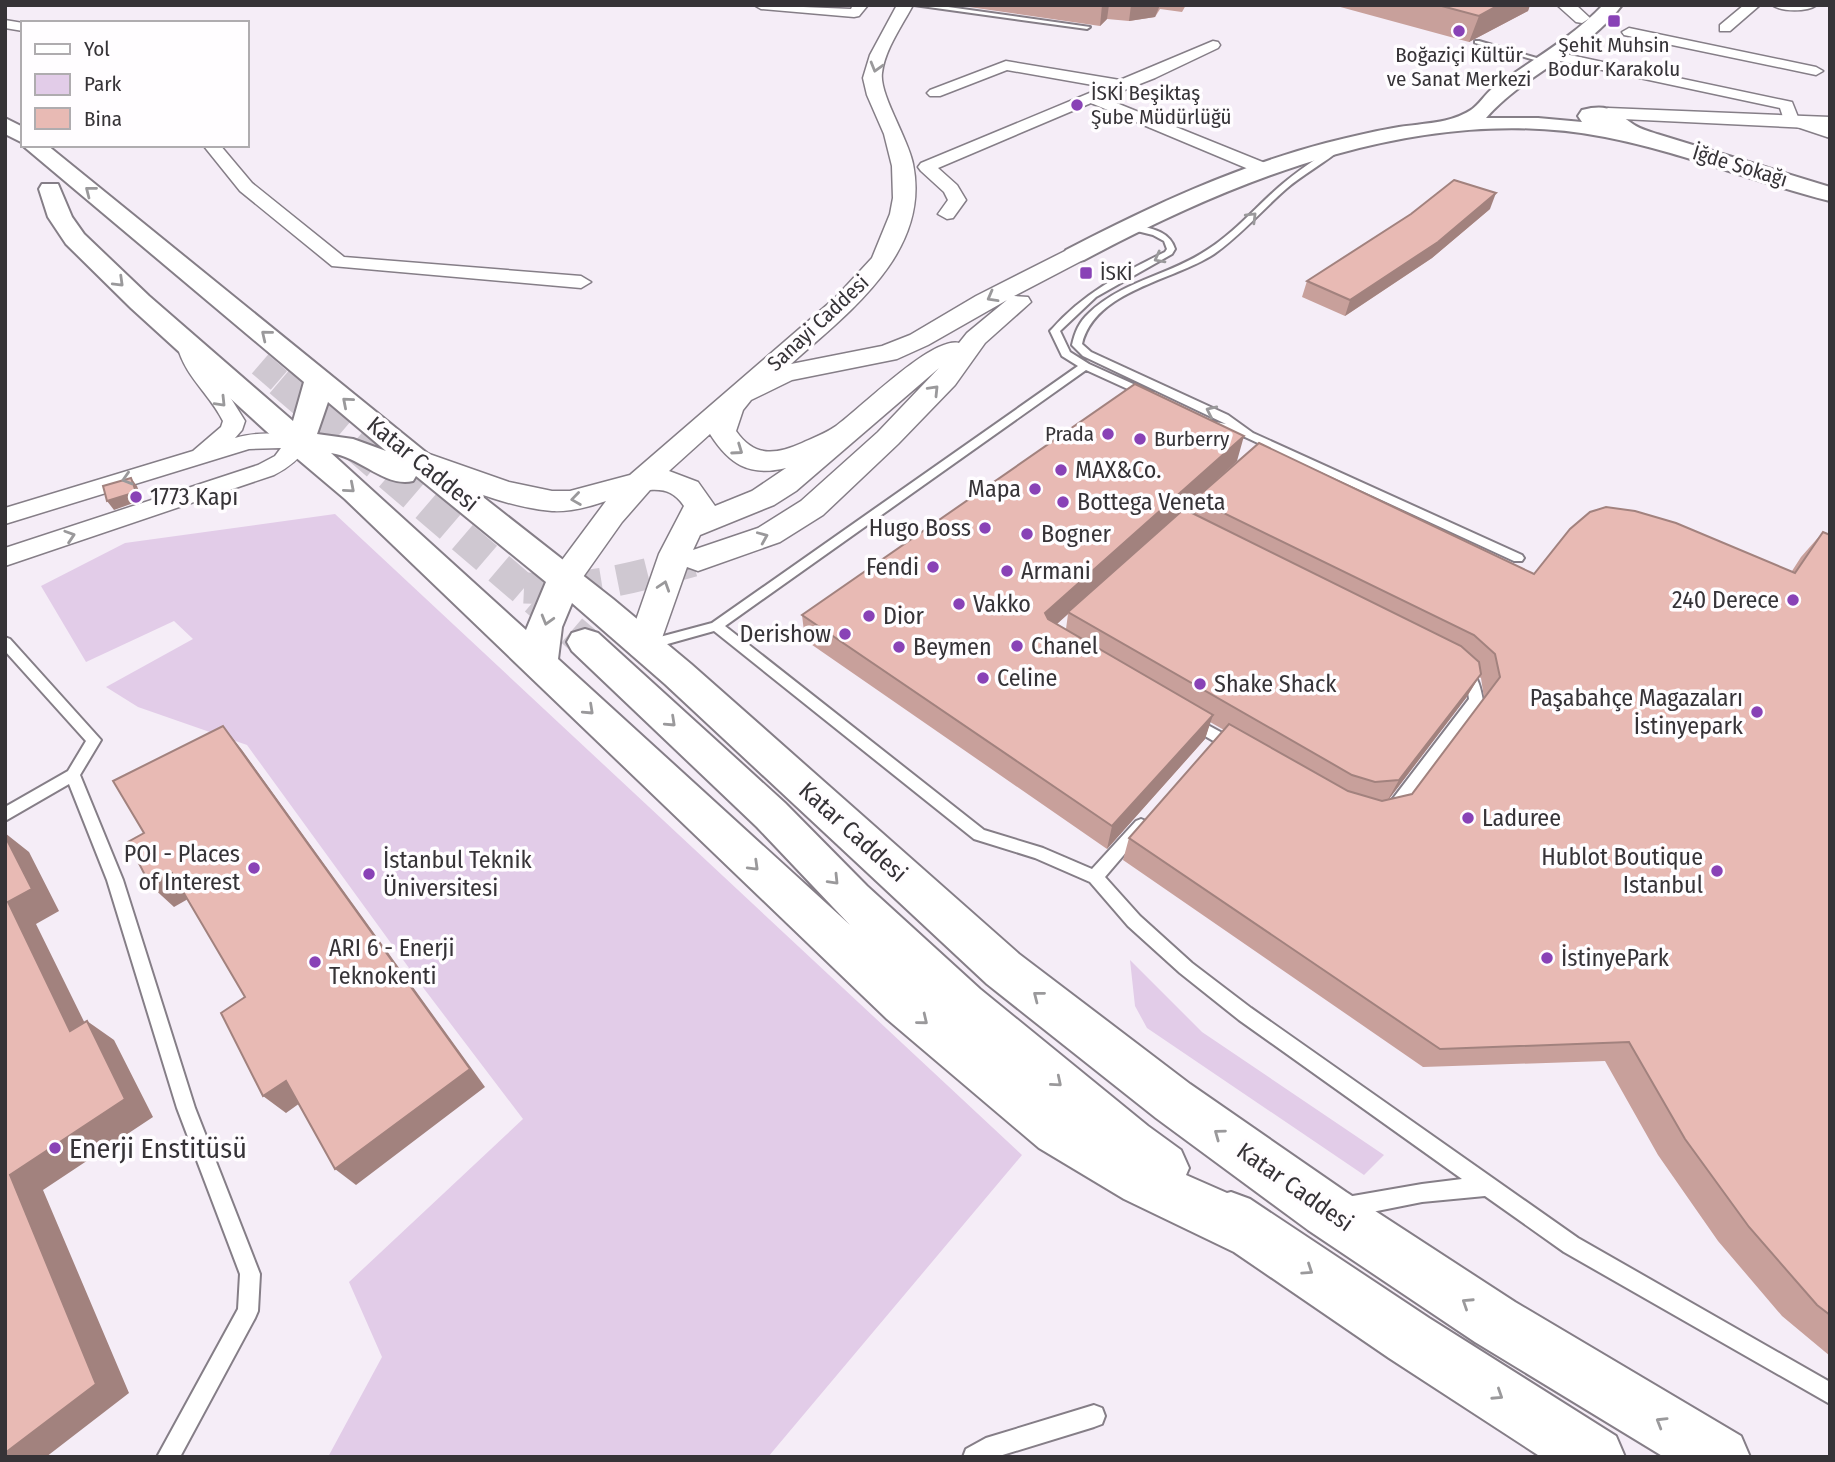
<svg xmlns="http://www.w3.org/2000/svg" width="1835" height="1462" viewBox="0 0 1835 1462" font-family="'Fira Sans Condensed',sans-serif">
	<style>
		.green { fill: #e2cce8 }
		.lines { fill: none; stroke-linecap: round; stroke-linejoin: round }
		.tertiary-tunnel { stroke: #cfc8d1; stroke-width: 31; stroke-dasharray: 31 16; stroke-linecap: butt }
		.primary-tunnel-far1 { stroke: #cfc8d1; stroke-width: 25; stroke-dasharray: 25 12; stroke-linecap: butt }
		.primary-tunnel { stroke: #cfc8d1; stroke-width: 32; stroke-dasharray: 32 16; stroke-linecap: butt }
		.service-casing { stroke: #857e87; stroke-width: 4 }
		.minor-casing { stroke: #857e87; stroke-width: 3 }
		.tertiary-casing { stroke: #857e87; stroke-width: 3 }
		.secondary-casing { stroke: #857e87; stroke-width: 4 }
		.primary-casing { stroke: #857e87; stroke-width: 4 }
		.service { fill: #fff; fill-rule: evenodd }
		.minor { fill: #fff; fill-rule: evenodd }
		.tertiary { fill: #fff; fill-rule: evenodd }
		.secondary { fill: #fff; fill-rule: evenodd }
		.primary { fill: #fff; fill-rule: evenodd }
		.wall { fill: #c8a09b; fill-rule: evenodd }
		.shaded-wall { fill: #a2827e }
		.building { fill: #e8bab4; stroke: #a2827e; stroke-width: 2 }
		.oneway { stroke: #9a999b }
		.poi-dot { fill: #8942b6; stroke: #fffdff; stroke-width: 2.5 }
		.labels { text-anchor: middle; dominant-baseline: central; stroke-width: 7; stroke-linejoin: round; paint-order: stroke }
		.far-poi-label { font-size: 21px; fill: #363337; stroke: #fffdff; text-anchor: start }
		.far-street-label { font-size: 21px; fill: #363337; stroke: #fffdff }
		.street-label { font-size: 24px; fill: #363337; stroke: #fffdff }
		.poi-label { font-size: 24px; fill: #363337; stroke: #fffdff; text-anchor: start }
		.near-poi-label { font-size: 28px; fill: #363337; stroke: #fffdff; text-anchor: start }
	</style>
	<rect width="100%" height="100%" fill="#f5edf7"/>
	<path class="green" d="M335,514L1022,1155L768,1457H328L382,1357L349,1282L523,1119L425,990L247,745L138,707L106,687L193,639L174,621L86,662L41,586L125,543Z
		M1130,960L1202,1032L1384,1155L1364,1175L1147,1028L1135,1006Z"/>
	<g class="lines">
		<path class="tertiary-tunnel" d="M524,588C588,591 637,577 698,560"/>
		<path class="primary-tunnel-far1" d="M260,364L282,383"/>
		<path class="primary-tunnel" d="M280,381L585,642"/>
		<defs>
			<path id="service" d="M914,5H934L1090,27L1087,29Z
				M1475,41H1479L1547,61L1542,62L1475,43Z
				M1335,146L1342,148C1325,163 1303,174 1286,189C1262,210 1241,235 1214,254C1173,281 1095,290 1082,344L1091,352L1228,415L1253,433L1522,555L1524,558L1522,561H1514L1245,437L1210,425V421L1226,424L1083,356L1072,345C1075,332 1079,322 1089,313C1122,281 1170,275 1207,250C1234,233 1255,208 1279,187C1296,172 1316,159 1335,146Z
				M1128,223C1147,228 1169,229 1175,249L1172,254L1096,297L1060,331L1070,352L1089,364L1151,392V396H1143L1086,370L725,626L984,830L1043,848L1092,869L1136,821L1141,819L1146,821L1148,825L1146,829L1105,877L1140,916L1192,963L1251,1008L1578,1238L1830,1382V1404L1564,1252L1485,1196L1422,1202L1347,1217L1340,1214L1337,1207L1340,1200L1347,1197L1422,1184L1462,1179L1239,1020L1180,973L1128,926L1090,882L1035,858L974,839L714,631L646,650L641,648L639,645L641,642L712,623L1078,366L1062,356L1050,331L1052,329C1083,294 1122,273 1165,252L1167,249L1164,241L1153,235L1125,228L1124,226Z
				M5,637L10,639L101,740L80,775L123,880L195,1108L260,1274L258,1311L255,1318L180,1457H157L238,1309L240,1274L177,1108L107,880L69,784L5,821V807L68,771L86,741L5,651Z
				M1464,668C1478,673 1480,686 1483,700L1398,813L1393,815L1388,813L1386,809L1388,805L1469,699L1467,685L1457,673Z
				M1191,716L1239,742L1241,746L1239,750H1229L1186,725L1184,721L1186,717Z
				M1094,1405L1102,1408L1105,1416L1102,1424L1094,1427L996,1457H963L966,1449L986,1438Z"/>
			<path id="minor" d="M754,5L851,9L853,5H868L859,16L854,17L761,9Z
				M1744,5H1760L1730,31H1720V25Z
				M1772,5H1817C1807,12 1782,12 1772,5Z
				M5,20L23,23V31L5,28Z
				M1629,28L1816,67L1823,71L1816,75L1624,35L1622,32Z
				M1213,41L1218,42L1220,45L1218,48L1155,78L1104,98L1270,165L1273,169L1270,173H1258L1091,103L938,168L957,185L966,200L953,218L947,219L938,214L948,200L944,192L921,171L918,167L921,163L1104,87L1007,70L940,96H930L927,93L930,90L1006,61L1120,80Z
				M1551,51L1792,102L1798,117L1830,128V138L1785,123L1780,108L1546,58L1544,55Z
				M203,145H220L252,183L344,257L581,276L591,282L581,288L332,266L240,191Z
				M188,339L195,341L207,370L230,397L245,421L242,430L235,438C259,431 282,433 306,439L310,444C300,458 290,467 274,475L5,566V548L258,465L275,456L281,448L249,449L5,524V508L193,451L221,427L223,421C209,393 185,377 177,345L181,341Z"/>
			<path id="tertiary" d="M897,5H913C902,26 885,49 882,73C879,94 908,138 913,164C931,252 849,312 791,364L882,346L910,335L976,296L1067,250H1083L1087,255L1083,260L1014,296L1028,297L1031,302L985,343L955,385L898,444L823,515L780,542L698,571L687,567L656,655L644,659L632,655L627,646L659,554L684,506C675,493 666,489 650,490L622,522L576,587L564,590L552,587L548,579L606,501C589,507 570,512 552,511C501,507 449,481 402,463L397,457L402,451L412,448L509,482L552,491H570L630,475L835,298L872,258L890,214L893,198L892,166L884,134L867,95L863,78L870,55ZM1007,300L967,333L959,343C932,336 860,409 836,426C826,433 813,438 802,443C775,455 754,457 736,431L743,410L751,400L792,380L897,359L928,345ZM939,368L878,432L801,501L758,528L693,550L700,535L774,505L796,491ZM710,434C729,464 749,477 786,468L752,491L715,506L698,482L669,471Z
				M1557,5H1576L1590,18L1582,23L1576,22Z
				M1608,108L1830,117V129L1601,118L1598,114Z"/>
			<path id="secondary" d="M1603,5H1622C1586,53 1525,73 1486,118H1538L1582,122L1578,116L1582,110C1606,104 1612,109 1630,122C1637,128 1648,131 1657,134L1830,187V201C1754,182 1682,152 1605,137C1426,102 1239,177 1084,260L1075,262L1066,260L1063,255L1066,250C1150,206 1235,167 1326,143C1350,137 1375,131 1399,127C1424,123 1449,124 1471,110C1479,105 1485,94 1493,88C1530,61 1572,38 1603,5Z"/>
			<path id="primary" d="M5,118L23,127V143L5,134Z
				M22,145H47L423,450L613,599L691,664L1019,954L1190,1084L1346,1192L1515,1302L1741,1436L1750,1457H1664L1475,1342L1308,1230L1156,1118L987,984L665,684L572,603L562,627L558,659L850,925L757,827L572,651L567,642L572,633L585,629L598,633L785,803L867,886L980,989L1148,1126L1181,1150L1189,1168L1186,1175L1227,1193L1231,1192L1250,1199L1429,1318L1616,1436L1625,1457H1541L1389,1358L1234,1252L1124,1199L1039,1148L887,1019L345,499L287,450L131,308L66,244L48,217L39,189L42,184H58L72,217L84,234L149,296L293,421L304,382ZM328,402L386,451L353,439L317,434ZM331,453C360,457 386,488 413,481L416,476L546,582L526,630Z"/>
		</defs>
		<use href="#service" class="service-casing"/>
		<use href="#minor" class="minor-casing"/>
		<use href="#tertiary" class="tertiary-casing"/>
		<use href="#secondary" class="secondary-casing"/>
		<use href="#primary" class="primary-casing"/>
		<use href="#service" class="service"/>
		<use href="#minor" class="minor"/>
		<use href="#tertiary" class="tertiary"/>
		<use href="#secondary" class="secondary"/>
		<use href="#primary" class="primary"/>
	</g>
	<path class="wall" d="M955,5H1186L1182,12L1160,9L1155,17L1129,21L1107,19L1100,26Z
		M1333,5H1530L1528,11L1469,42Z
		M1490,209L1432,258L1345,316L1302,297L1307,281Z
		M1237,461L1184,509L1191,513L1195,499L1534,574L1792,571L1801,557L1823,532L1830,535V1356L1782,1316L1718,1241L1658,1155L1605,1061L1423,1067L1123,860L1129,838L1224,730L1210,722L1205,739L1107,849L805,640L802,615ZM1068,614L1066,629L1057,624ZM1479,677L1481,678L1484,698L1412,794L1389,799L1466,698Z"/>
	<path class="shaded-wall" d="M1102,5H1109L1107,19L1100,26Z
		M1131,5H1160L1155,17L1129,21Z
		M1499,5H1530L1528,11L1469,42L1479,16Z
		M1496,193L1490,209L1432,258L1345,316L1350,300Z
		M1244,436L1237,461L1069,612H1068V614L1041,638L1045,613Z
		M131,478L137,486L142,500L114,510L107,501Z
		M1481,674L1466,698L1386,803L1399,780Z
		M1213,715L1205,739L1107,849L1112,826Z
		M223,726L242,750L485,1087L356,1185L335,1169Z
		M5,833L29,852L59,911L36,924L98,1050L70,1031L8,902Z
		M172,873L195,895L174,907L150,885Z
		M87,1021L114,1040L153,1117L43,1190L129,1393L46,1457H5L10,1175Z
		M286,1081L307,1098L286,1113L263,1096Z"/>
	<path class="building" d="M1438,5H1499L1479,16Z
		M1454,180L1496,193L1438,242L1350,300L1307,281L1411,214Z
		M1135,384L1244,436L1045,613L1048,619L1213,715L1112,826L802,615Z
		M1259,443L1534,574L1570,529L1590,512L1606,507L1635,511L1676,523L1795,573L1823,532L1830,535V1315L1817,1305L1749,1227L1685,1139L1629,1042L1440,1049L1129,838L1229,724L1348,791L1382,801L1412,794L1500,677L1495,654L1474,635L1195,499Z
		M131,478L136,492L107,501L103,486Z
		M1184,509L1461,646L1479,662L1481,674L1399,780L1375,782L1352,775L1068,612Z
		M223,726L470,1069L335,1169L286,1081L263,1096L221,1013L245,997L172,873L150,885L128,842L144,833L113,781Z
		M5,836L32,889L8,902L70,1031L87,1021L125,1099L10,1175L96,1384L5,1453Z"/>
	<defs><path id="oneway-chevron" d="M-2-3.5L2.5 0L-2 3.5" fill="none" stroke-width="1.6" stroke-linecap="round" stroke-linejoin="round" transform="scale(1.75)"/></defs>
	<g class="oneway">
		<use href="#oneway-chevron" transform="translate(876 67) rotate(106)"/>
		<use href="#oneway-chevron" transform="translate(90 191) rotate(-142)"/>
		<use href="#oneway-chevron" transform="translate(1252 217) rotate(-45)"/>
		<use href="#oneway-chevron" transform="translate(1159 258) rotate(152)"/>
		<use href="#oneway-chevron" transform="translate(119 282) rotate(44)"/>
		<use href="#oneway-chevron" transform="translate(992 297) rotate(151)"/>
		<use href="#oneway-chevron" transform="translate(266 335) rotate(-141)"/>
		<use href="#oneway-chevron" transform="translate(934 390) rotate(-46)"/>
		<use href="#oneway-chevron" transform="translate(221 402) rotate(46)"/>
		<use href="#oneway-chevron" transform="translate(347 402) rotate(-139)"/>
		<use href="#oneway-chevron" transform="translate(1211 411) rotate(-155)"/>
		<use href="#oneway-chevron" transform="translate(738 450) rotate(35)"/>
		<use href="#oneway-chevron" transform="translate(127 479) rotate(163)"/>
		<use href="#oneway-chevron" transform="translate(350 488) rotate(41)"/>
		<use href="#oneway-chevron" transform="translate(576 499) rotate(172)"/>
		<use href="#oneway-chevron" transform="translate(70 536) rotate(-18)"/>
		<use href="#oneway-chevron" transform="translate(763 537) rotate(-23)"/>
		<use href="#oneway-chevron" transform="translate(664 586) rotate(-72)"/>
		<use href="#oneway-chevron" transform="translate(547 620) rotate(106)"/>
		<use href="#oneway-chevron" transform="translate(589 710) rotate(43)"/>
		<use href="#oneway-chevron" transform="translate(671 722) rotate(43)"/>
		<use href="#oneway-chevron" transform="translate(754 866) rotate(44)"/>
		<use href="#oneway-chevron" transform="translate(834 880) rotate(46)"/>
		<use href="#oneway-chevron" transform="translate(1038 996) rotate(-142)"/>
		<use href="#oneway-chevron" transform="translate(923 1020) rotate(39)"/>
		<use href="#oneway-chevron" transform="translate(1057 1082) rotate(40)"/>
		<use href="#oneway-chevron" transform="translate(1219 1134) rotate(-144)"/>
		<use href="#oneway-chevron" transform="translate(1308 1270) rotate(34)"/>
		<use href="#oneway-chevron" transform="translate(1467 1303) rotate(-147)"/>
		<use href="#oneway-chevron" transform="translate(1498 1395) rotate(33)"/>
		<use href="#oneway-chevron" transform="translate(1661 1422) rotate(-149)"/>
	</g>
	<g class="poi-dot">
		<rect x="1607" y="14" width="14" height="14" rx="3.5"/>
		<circle cx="1459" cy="31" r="7"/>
		<circle cx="1077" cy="105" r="7"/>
		<rect x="1079" y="266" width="14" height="14" rx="3.5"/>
		<circle cx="1108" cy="434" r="7"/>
		<circle cx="1140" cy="439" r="7"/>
		<circle cx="1061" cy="470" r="7"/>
		<circle cx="1035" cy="489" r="7"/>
		<circle cx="136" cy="497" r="7"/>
		<circle cx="1063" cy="502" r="7"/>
		<circle cx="985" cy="528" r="7"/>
		<circle cx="1027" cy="534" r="7"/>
		<circle cx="933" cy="567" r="7"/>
		<circle cx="1007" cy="571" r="7"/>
		<circle cx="1793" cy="600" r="7"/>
		<circle cx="959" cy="604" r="7"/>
		<circle cx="869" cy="616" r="7"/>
		<circle cx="845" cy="634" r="7"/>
		<circle cx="1017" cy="646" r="7"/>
		<circle cx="899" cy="647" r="7"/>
		<circle cx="983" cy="678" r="7"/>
		<circle cx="1200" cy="684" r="7"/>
		<circle cx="1757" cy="712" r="7"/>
		<circle cx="1468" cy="818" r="7"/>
		<circle cx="254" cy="868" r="7"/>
		<circle cx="1717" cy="871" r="7"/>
		<circle cx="369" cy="874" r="7"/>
		<circle cx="1547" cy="958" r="7"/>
		<circle cx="315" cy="962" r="7"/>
		<circle cx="55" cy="1148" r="7"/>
	</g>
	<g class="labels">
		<g class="far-poi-label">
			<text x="1614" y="45" text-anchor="middle">Şehit Muhsin<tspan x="1614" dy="24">Bodur Karakolu</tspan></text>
			<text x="1459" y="55" text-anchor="middle">Boğaziçi Kültür<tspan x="1459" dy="24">ve Sanat Merkezi</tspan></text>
			<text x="1091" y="93">İSKİ Beşiktaş<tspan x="1091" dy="24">Şube Müdürlüğü</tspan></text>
			<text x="1100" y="273">İSKİ</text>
			<text x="1094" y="434" text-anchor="end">Prada</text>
			<text x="1154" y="439">Burberry</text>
		</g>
		<g class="far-street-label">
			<text transform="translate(1740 166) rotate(17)">İğde Sokağı</text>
			<text transform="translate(818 323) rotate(-43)">Sanayi Caddesi</text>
		</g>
		<g class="street-label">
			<text transform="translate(423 464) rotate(39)">Katar Caddesi</text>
			<text transform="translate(853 832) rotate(42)">Katar Caddesi</text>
			<text transform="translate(1295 1187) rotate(35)">Katar Caddesi</text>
		</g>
		<g class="poi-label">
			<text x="1075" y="470">MAX&amp;Co.</text>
			<text x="1021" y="489" text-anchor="end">Mapa</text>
			<text x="150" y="497">1773 Kapı</text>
			<text x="1077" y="502">Bottega Veneta</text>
			<text x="971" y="528" text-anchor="end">Hugo Boss</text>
			<text x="1041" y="534">Bogner</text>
			<text x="919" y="567" text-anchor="end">Fendi</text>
			<text x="1021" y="571">Armani</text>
			<text x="1779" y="600" text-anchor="end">240 Derece</text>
			<text x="973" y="604">Vakko</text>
			<text x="883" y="616">Dior</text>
			<text x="831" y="634" text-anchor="end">Derishow</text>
			<text x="1031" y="646">Chanel</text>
			<text x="913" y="647">Beymen</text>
			<text x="997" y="678">Celine</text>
			<text x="1214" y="684">Shake Shack</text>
			<text x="1743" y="698" text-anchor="end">Paşabahçe Magazaları<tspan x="1743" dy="28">İstinyepark</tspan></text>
			<text x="1482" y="818">Laduree</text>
			<text x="240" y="854" text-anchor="end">POI - Places<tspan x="240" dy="28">of Interest</tspan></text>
			<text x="1703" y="857" text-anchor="end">Hublot Boutique<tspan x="1703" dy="28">Istanbul</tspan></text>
			<text x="383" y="860">İstanbul Teknik<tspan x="383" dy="28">Üniversitesi</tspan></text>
			<text x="329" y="948">ARI 6 - Enerji<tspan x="329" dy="28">Teknokenti</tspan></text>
			<text x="1561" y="958">İstinyePark</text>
		</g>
		<g class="near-poi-label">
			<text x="69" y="1148">Enerji Enstitüsü</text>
		</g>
	</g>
	<rect width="1835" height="1462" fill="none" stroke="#363337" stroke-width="14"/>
	<rect x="21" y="21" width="228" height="126" fill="#fffdff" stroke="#afacaf" stroke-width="2"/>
	<rect x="35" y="44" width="35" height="10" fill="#ffffff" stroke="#afacaf" stroke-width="2"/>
	<text x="84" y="56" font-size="21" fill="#363337">Yol</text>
	<rect x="35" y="74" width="35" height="21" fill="#e2cce8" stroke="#afacaf" stroke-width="2"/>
	<text x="84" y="91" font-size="21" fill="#363337">Park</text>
	<rect x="35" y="108" width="35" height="21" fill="#e8bab4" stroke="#afacaf" stroke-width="2"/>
	<text x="84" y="126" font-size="21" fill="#363337">Bina</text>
</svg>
